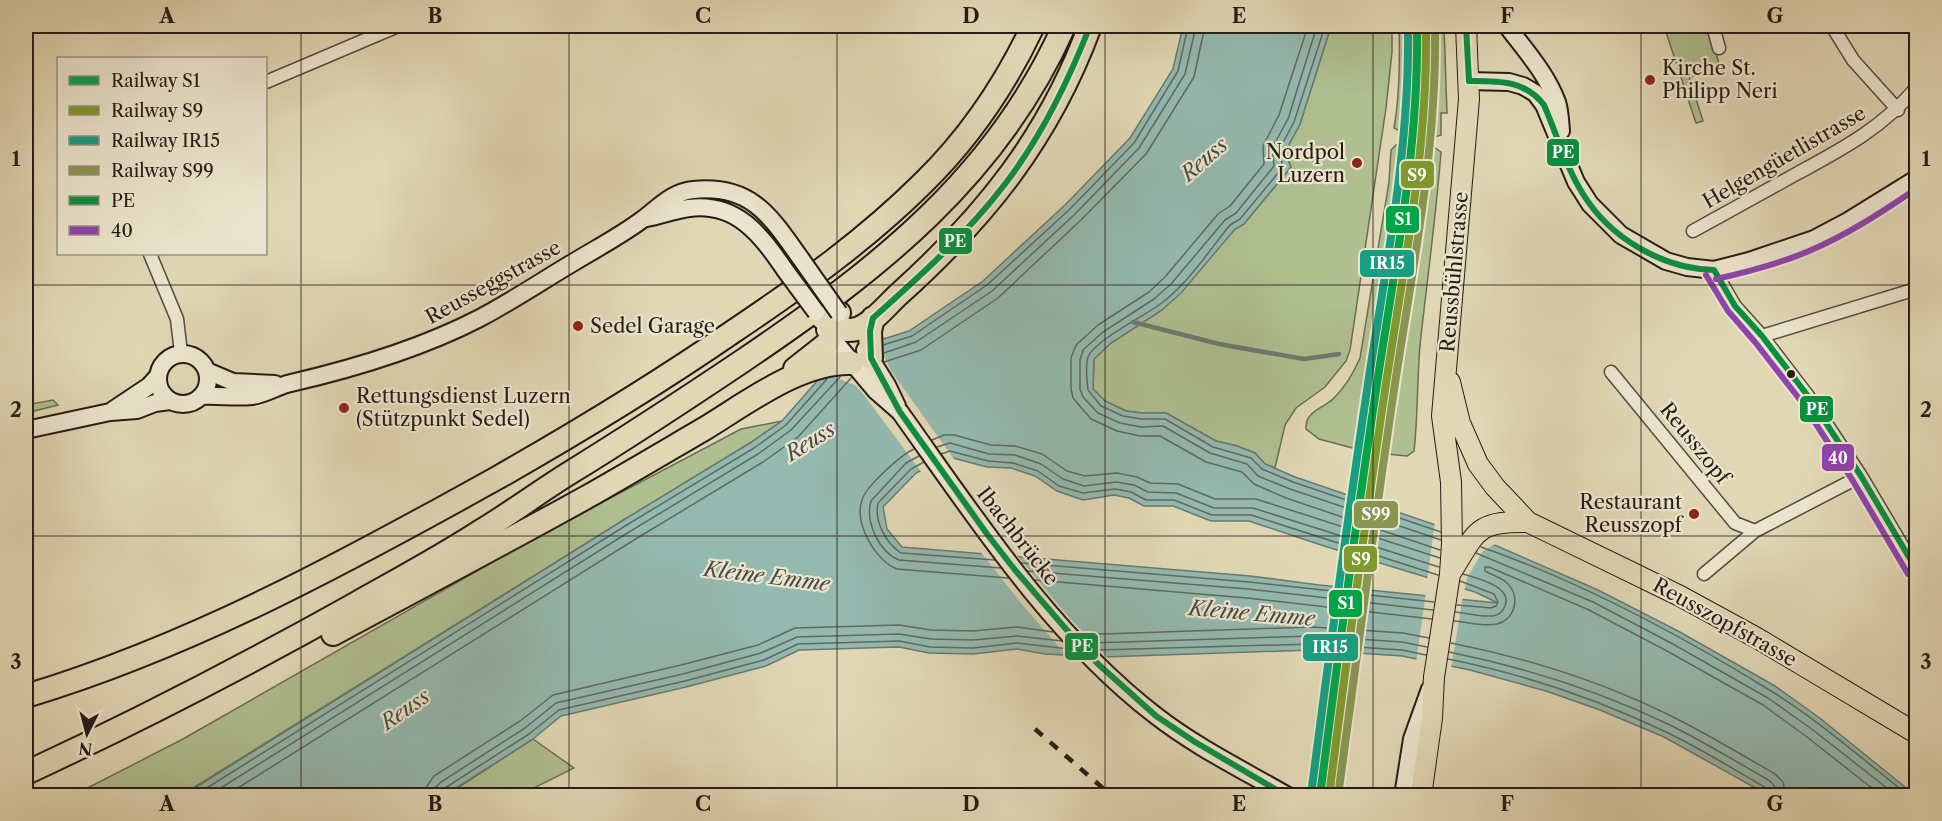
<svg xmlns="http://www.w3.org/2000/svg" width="1942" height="821" viewBox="0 0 1942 821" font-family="'Libre Caslon Text',serif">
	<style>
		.green { fill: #afbf90; stroke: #6a6e52; stroke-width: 1.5 }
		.water { fill: #94b9af; stroke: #687a71; stroke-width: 1.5; fill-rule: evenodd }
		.pier { fill: #e1d7b4 }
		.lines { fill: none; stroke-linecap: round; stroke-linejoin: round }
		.shore { stroke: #5d6a62; stroke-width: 1.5 }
		.stream { stroke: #687a71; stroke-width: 4.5 }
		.street-casing { stroke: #554b3d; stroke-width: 15 }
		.secondary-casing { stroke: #261c15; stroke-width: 20 }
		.primary-casing { stroke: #261c15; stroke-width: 22 }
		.highway-casing { stroke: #261c15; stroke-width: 26 }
		.street { stroke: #ece5ce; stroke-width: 12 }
		.secondary { stroke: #ece5ce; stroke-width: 16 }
		.primary { stroke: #e1d7b4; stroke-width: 20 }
		.highway { stroke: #e1d7b4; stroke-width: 22 }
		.rail { stroke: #261c15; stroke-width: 4.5; stroke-dasharray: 10 10; stroke-linecap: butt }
		.secondary-bridge-casing { stroke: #261c15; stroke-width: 20; stroke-linecap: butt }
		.secondary-bridge { stroke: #ece5ce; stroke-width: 16 }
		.bus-1-casing { stroke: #ece5ce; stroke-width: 10 }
		.bus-2-casing { stroke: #ece5ce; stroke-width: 10 }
		.bus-1 { stroke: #0a8f40; stroke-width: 6 }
		.bus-2 { stroke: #8e44ad; stroke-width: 6 }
		.rail-1-casing { stroke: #ece5ce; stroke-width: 12 }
		.rail-2-casing { stroke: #ece5ce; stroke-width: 12 }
		.rail-3-casing { stroke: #ece5ce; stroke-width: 12 }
		.rail-4-casing { stroke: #ece5ce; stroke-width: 12 }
		.rail-1 { stroke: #02a44a; stroke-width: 8 }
		.rail-2 { stroke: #80992e; stroke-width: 8 }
		.rail-3 { stroke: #179f81; stroke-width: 8 }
		.rail-4 { stroke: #889652; stroke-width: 8 }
		.grid { fill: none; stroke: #261c15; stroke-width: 1.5; stroke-opacity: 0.55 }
		.poi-dot { fill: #8f2418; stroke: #ece5ce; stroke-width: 2 }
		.bus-dot { fill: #261c15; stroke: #ece5ce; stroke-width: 2 }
		.labels { text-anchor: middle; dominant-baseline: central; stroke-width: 4.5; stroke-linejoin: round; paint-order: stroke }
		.poi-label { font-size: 20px; fill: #261c15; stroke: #ece5ce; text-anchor: start }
		.street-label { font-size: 20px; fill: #261c15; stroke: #ece5ce }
		.water-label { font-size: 21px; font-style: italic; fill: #474b43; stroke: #ece5ce }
		.line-badge { stroke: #ece5ce; stroke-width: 2 }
		.badge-label { font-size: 16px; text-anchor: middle; font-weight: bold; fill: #fff }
		.neatline { fill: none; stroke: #261c15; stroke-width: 2 }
		.grid-label { font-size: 20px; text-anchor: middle; font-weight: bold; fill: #261c15 }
	</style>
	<rect width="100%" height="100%" fill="#e1d7b4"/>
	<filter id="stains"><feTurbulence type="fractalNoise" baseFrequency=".00333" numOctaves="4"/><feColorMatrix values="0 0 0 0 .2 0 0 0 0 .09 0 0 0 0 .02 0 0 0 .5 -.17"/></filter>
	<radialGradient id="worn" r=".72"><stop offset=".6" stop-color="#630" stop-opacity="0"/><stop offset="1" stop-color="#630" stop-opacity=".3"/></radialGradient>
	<path class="green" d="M1331,26H1392V52L1386,108L1350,350L1346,361L1325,387L1296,408L1285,425L1275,468L1265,464L1255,453L1237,446L1216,441L1166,413H1142L1126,411L1105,401L1093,389L1094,359L1111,343L1162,310L1235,229L1244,224L1291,167L1285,152L1300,124Z
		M1399,26H1408L1409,70L1406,134L1394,128C1400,94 1400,60 1399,26Z
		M1433,26H1444L1447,113H1441V135L1432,138L1434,113Z
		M1664,26H1696L1712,37L1720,68L1689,77L1703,121L1696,123Z
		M1405,144L1362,427L1360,450L1319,439L1306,429C1305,411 1323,409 1334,398C1345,387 1354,372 1360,358L1389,182L1391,150L1396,145Z
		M1431,145L1441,152C1436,217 1427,281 1420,345C1417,381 1418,416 1414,451L1407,456L1387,454L1394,427Z
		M53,400L58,405L26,413V405Z
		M782,421L750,443L622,521L182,795L72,796L183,739L533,539L741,429Z
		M533,739L574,768L520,795L445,796Z"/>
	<path class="water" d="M1183,26H1331L1300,124L1285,152L1291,167L1244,224L1235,229L1181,293L1162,310L1111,343L1094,359L1093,389L1105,401L1126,411L1142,413H1166L1216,441L1237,446L1255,453L1265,464L1295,477L1497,546L1598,590L1678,631L1775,686L1821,719L1916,796L1768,795L1664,737L1600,710L1546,691L1470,670L1402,656L1312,650L1104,657L1045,654L1017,649L973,654L929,653L899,647L799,650L766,666L686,687L561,716L533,739L445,795L182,796L622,521L750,443L782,421L824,373L848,350L909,331L983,281L1066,204L1130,138L1173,69ZM949,457L987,467L1011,468L1035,476L1057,491L1083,500L1114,495L1129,498L1144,506H1173L1211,521H1249L1321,545L1475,592L1498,603L1319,585L1250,576L902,547L887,529L883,507L916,473Z"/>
	<path class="pier" d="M881,337L883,354L891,371L956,462L949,460L922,473L864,395L855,385L834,377H824L846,348Z
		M1435,521L1497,543L1483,551L1467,578L1464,592L1427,581Z
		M979,550L1015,553L1068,616L1110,660L1069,658L1025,608Z
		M1426,592L1463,596L1451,669L1416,662Z"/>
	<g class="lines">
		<path class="shore" d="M1308,26L1279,115L1263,146L1264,164L1230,206L1218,214L1165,277L1149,292L1098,325L1076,345L1071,358V389L1073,398L1091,419L1117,431L1140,436H1160L1206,462L1242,472L1254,484L1286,498L1440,550
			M1317,26L1288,119L1272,148L1274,166L1236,213L1225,220L1171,284L1154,299L1103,332L1083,350L1080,360V389L1083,397L1098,413L1120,423L1141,427L1163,426L1210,453L1247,464L1258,476L1290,489L1441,540
			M1325,26L1294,122L1279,150L1283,167L1240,219L1230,225C1208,252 1187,285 1159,305C1144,316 1094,341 1088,357C1085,366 1087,381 1088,390L1101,406L1123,416L1141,419H1165L1213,447L1251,458L1262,469L1293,482L1441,532
			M883,345L912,336L987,285L1070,209L1134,143L1178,71L1188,26
			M884,353L916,342L992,291L1075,214L1139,148L1185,74L1196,26
			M884,362L921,350L998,298L1081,220L1146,154L1194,77L1205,26
			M932,440L944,435H954L991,445L1015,446L1042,454L1067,471L1085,476L1117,473L1137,477L1150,483L1178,484L1215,499H1256L1440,558
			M937,447L950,443L989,454L1015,455L1041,464L1063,479L1084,486L1116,482L1134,485L1148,492L1176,493L1214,508H1253L1439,567
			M914,449C901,455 866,486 862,500C854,523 875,561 897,569L1008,578
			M941,454L950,451L988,461L1013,463L1038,471L1059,486L1083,493L1115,489L1131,492L1146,500H1174L1212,515H1251L1438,575
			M919,456L906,463L871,501C865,522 879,552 899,560L1001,568
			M924,462L911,469L878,503C874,522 886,543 901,553L995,560
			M1481,547C1579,581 1682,636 1771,691C1819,721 1864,760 1909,796
			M1476,553L1593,602L1671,643L1768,698L1813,730L1897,796
			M1021,563L1249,582L1434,602
			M1027,571L1248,589L1433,610
			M1035,580L1247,598L1432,619
			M1457,605L1491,608L1496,606L1498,602L1494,594L1460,581
			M1455,612C1467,613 1481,617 1493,616C1498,615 1502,612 1504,608C1516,587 1476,578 1463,574
			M1454,621C1467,622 1484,627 1497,624C1516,619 1521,595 1506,582C1500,577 1492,575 1485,571V567H1489L1589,610L1667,651L1763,705L1807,737L1882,796
			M1081,633L1104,634L1313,627L1403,633L1429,638
			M1090,643L1313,636L1402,642L1427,647
			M1451,643C1527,658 1606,683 1675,718C1709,735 1742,755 1775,774L1783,782L1786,796
			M1098,650L1312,644L1402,650L1426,655
			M1449,652C1524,667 1601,692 1670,725C1704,742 1737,762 1770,781L1776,788L1777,796
			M1448,659C1523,674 1597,699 1666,732C1700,748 1733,769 1766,788L1769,796
			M194,796L625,526L754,448L786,425L827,379
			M208,796L629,532L758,454L791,430L840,377
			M225,796L634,540L763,462L798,437L852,377
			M426,796L427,786L434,776L520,721L553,695L681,665L758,645L795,628L899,625L931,630L973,631L1017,627L1053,632
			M435,796L436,787L441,782L525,728L556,703L683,674L761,653L797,637L899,634L931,639L973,640L1017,636L1062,641
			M443,796L445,788L529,734L559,710L685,681L764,660L798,644L899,641L930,647L973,648L1017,643L1069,649"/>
		<path class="stream" d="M1133,322L1219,344L1304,359L1339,354"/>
		<defs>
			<path id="street" d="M1713,26L1719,48
				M1832,26L1853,60L1898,110
				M266,82L398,26
				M1693,231C1728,212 1763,192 1798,173C1844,148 1882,128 1916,88
				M150,254L177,319L181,353
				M1714,270L1735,306L1762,336L1808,396L1861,476L1916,569
				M1762,336L1916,289
				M1611,372L1735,523L1755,531
				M1704,574L1755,531L1861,476"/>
			<path id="secondary" d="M1507,26C1525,50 1546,73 1557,102C1560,111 1560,121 1561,131
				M1469,81L1509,82L1523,86L1535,93L1544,105L1576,182L1590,204L1621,235L1666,261L1687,267L1714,270L1749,261L1814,239L1848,221L1916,179
				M647,218C661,215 675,210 689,208C737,202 761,235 785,270
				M825,330L876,391L900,412C975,517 1052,636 1155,715C1196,747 1243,770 1288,796
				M865,350L887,385L897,406
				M158 379a25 25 0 1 1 50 0a25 25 0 1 1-50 0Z
				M207,371L233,382L275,384
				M202,396C219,395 235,398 252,396C266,394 277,386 291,383C356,368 420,349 480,318C512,301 542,281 574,262C597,248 622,235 643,219C659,207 672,192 693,190C752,184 771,217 801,259
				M113,410L149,386L158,376
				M26,430L110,412L137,410L155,403L170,401
				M1403,796L1412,739L1430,689"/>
			<path id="primary" d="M1450,382L1460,423L1478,464L1495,487L1528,522L1680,596L1757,638L1916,733
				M1452,571C1477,531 1476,521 1528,522
				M1421,796L1432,718L1434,677L1450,574L1452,544L1451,482L1442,416L1469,99L1466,26"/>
			<path id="highway" d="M816,312C824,319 835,330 847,330C866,332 885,307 898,295C986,216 1049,137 1090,26
				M871,358L870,331L873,318
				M795,369L828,343L839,313
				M333,634C420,587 508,541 594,493C631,472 668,450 704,429C747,403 801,361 852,363
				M26,696C192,646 346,562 497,478C578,432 657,384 734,331C801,286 867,239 924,182C970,137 1006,83 1033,26
				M26,773C138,721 248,664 357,603C398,580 441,557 481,531C511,513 539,492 568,474C628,437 686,399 744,360C877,270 997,177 1064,26"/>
		</defs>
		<use href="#street" class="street-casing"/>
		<use href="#secondary" class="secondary-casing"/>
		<use href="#primary" class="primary-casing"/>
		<use href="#highway" class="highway-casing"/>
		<use href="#street" class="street"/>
		<use href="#secondary" class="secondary"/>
		<use href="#primary" class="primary"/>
		<use href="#highway" class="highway"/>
		<path class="rail" d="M1035,729L1112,796"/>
		<defs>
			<path id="secondary-bridge" d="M801,259L839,313
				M785,270L816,312"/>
		</defs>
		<use href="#secondary-bridge" class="secondary-bridge-casing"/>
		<use href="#secondary-bridge" class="secondary-bridge"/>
		<defs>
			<path id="bus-1" d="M1090,26C1068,82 1042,136 1005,184C967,234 920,276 873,318L870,331L871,358L900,412L987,534L1015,570L1072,636L1098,664L1156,716L1195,742L1287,796
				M1466,26L1469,81C1498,81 1525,80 1544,105C1557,135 1566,167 1583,194C1610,238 1663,269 1714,270L1735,306L1762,336L1808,396L1861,476L1916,569"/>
			<path id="bus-2" d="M1706,275L1728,311L1755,342L1801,401L1853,481L1908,574
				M1716,279C1747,272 1779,264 1809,251C1847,235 1882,212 1916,189"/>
		</defs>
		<use href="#bus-1" class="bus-1-casing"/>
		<use href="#bus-2" class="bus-2-casing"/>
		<use href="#bus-1" class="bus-1"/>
		<use href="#bus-2" class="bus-2"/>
		<defs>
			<path id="rail-1" d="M1320,796C1338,656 1357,516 1378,377C1396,260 1419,145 1417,26"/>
			<path id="rail-2" d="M1329,796C1347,656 1366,516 1387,377C1405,260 1428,145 1426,26"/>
			<path id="rail-3" d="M1311,795C1329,655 1348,516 1369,377C1387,260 1410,145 1408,26"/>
			<path id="rail-4" d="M1338,796C1357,656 1375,516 1396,377C1414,260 1437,145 1435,26"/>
		</defs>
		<use href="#rail-1" class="rail-1-casing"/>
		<use href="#rail-2" class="rail-2-casing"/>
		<use href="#rail-3" class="rail-3-casing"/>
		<use href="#rail-4" class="rail-4-casing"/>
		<use href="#rail-1" class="rail-1"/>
		<use href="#rail-2" class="rail-2"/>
		<use href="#rail-3" class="rail-3"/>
		<use href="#rail-4" class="rail-4"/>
	</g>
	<path class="grid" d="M301,26V796M569,26V796M837,26V796M1105,26V796M1373,26V796M1641,26V796M26,285H1916M26,536H1916"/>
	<g class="poi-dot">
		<circle cx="1650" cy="80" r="6"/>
		<circle cx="1357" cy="163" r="6"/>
		<circle cx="578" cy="326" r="6"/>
		<circle cx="344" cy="408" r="6"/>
		<circle cx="1694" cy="514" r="6"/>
	</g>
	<circle class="bus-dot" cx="1791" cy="374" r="5"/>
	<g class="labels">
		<g class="poi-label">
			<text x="1662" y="68">Kirche St.<tspan x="1662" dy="23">Philipp Neri</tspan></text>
			<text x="1345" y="152" text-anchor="end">Nordpol<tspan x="1345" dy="23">Luzern</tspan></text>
			<text x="590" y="326">Sedel Garage</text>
			<text x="356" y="396">Rettungsdienst Luzern<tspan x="356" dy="23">(Stützpunkt Sedel)</tspan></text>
			<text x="1682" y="502" text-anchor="end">Restaurant<tspan x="1682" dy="23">Reusszopf</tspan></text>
		</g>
		<g class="street-label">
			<text transform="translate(1784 157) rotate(-30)">Helgengüetlistrasse</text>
			<text transform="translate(1454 272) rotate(-85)">Reussbühlstrasse</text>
			<text transform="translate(493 282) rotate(-29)">Reusseggstrasse</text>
			<text transform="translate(1695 443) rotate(51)">Reusszopf</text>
			<text transform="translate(1018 536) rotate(52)">Ibachbrücke</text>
			<text transform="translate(1725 622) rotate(29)">Reusszopfstrasse</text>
		</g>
		<g class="water-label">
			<text transform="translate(1204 159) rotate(-41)">Reuss</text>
			<text transform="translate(810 441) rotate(-32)">Reuss</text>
			<text transform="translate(767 576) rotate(7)">Kleine Emme</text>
			<text transform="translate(1252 613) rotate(5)">Kleine Emme</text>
			<text transform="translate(405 709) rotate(-35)">Reuss</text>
		</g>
	</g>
	<g class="line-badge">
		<rect x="1546" y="138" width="34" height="29" rx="6" fill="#0a8f40"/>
		<rect x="1400" y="160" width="35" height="29" rx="6" fill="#80992e"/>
		<rect x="1385" y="205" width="35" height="29" rx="6" fill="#02a44a"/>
		<rect x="938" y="227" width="35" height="28" rx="6" fill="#0a8f40"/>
		<rect x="1359" y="249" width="56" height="29" rx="6" fill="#179f81"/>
		<rect x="1799" y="395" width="35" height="28" rx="6" fill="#0a8f40"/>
		<rect x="1821" y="443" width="34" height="29" rx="6" fill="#8e44ad"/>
		<rect x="1353" y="500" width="46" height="29" rx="6" fill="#889652"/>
		<rect x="1343" y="545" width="35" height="28" rx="6" fill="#80992e"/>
		<rect x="1328" y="589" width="35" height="29" rx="6" fill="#02a44a"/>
		<rect x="1064" y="632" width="35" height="29" rx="6" fill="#0a8f40"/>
		<rect x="1302" y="633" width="57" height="29" rx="6" fill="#179f81"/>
	</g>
	<g class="badge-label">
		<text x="1563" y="158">PE</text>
		<text x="1417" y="181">S9</text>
		<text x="1403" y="225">S1</text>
		<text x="955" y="247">PE</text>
		<text x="1387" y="269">IR15</text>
		<text x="1817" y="415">PE</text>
		<text x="1838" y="464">40</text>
		<text x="1376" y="520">S99</text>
		<text x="1361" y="565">S9</text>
		<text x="1346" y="609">S1</text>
		<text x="1082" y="652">PE</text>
		<text x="1330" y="653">IR15</text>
	</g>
	<rect width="1942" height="821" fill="none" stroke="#e1d7b4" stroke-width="66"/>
	<rect x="57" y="57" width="210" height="198" fill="#ece5ce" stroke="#9d9584" stroke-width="1.5"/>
	<rect x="69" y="76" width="30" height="9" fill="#02a44a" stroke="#9d9584" stroke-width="1.5"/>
	<text x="111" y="87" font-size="18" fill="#261c15">Railway S1</text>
	<rect x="69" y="106" width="30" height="9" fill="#80992e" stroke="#9d9584" stroke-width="1.5"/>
	<text x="111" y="117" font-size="18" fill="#261c15">Railway S9</text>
	<rect x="69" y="136" width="30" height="9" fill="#179f81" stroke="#9d9584" stroke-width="1.5"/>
	<text x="111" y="147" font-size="18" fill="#261c15">Railway IR15</text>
	<rect x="69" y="166" width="30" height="9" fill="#889652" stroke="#9d9584" stroke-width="1.5"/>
	<text x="111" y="177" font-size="18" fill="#261c15">Railway S99</text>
	<rect x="69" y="196" width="30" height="9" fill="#0a8f40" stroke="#9d9584" stroke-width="1.5"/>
	<text x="111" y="207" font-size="18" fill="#261c15">PE</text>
	<rect x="69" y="226" width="30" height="9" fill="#8e44ad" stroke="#9d9584" stroke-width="1.5"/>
	<text x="111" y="237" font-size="18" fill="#261c15">40</text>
	<g transform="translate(87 734) rotate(186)" stroke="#ece5ce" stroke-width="4.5" paint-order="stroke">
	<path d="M0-4.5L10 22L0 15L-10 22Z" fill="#261c15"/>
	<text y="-9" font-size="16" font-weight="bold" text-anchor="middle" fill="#261c15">N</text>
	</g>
	<rect x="33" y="33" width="1876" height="755" class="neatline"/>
	<g class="grid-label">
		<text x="167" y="23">A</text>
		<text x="435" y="23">B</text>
		<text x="703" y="23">C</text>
		<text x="971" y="23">D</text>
		<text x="1239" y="23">E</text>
		<text x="1507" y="23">F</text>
		<text x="1775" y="23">G</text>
		<text x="16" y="166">1</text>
		<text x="1926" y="166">1</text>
		<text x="16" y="417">2</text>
		<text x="1926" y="417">2</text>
		<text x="16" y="669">3</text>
		<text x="1926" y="669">3</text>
		<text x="167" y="811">A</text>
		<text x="435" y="811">B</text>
		<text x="703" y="811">C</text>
		<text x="971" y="811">D</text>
		<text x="1239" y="811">E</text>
		<text x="1507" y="811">F</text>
		<text x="1775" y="811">G</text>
	</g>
	<rect width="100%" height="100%" filter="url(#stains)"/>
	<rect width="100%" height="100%" fill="url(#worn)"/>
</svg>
